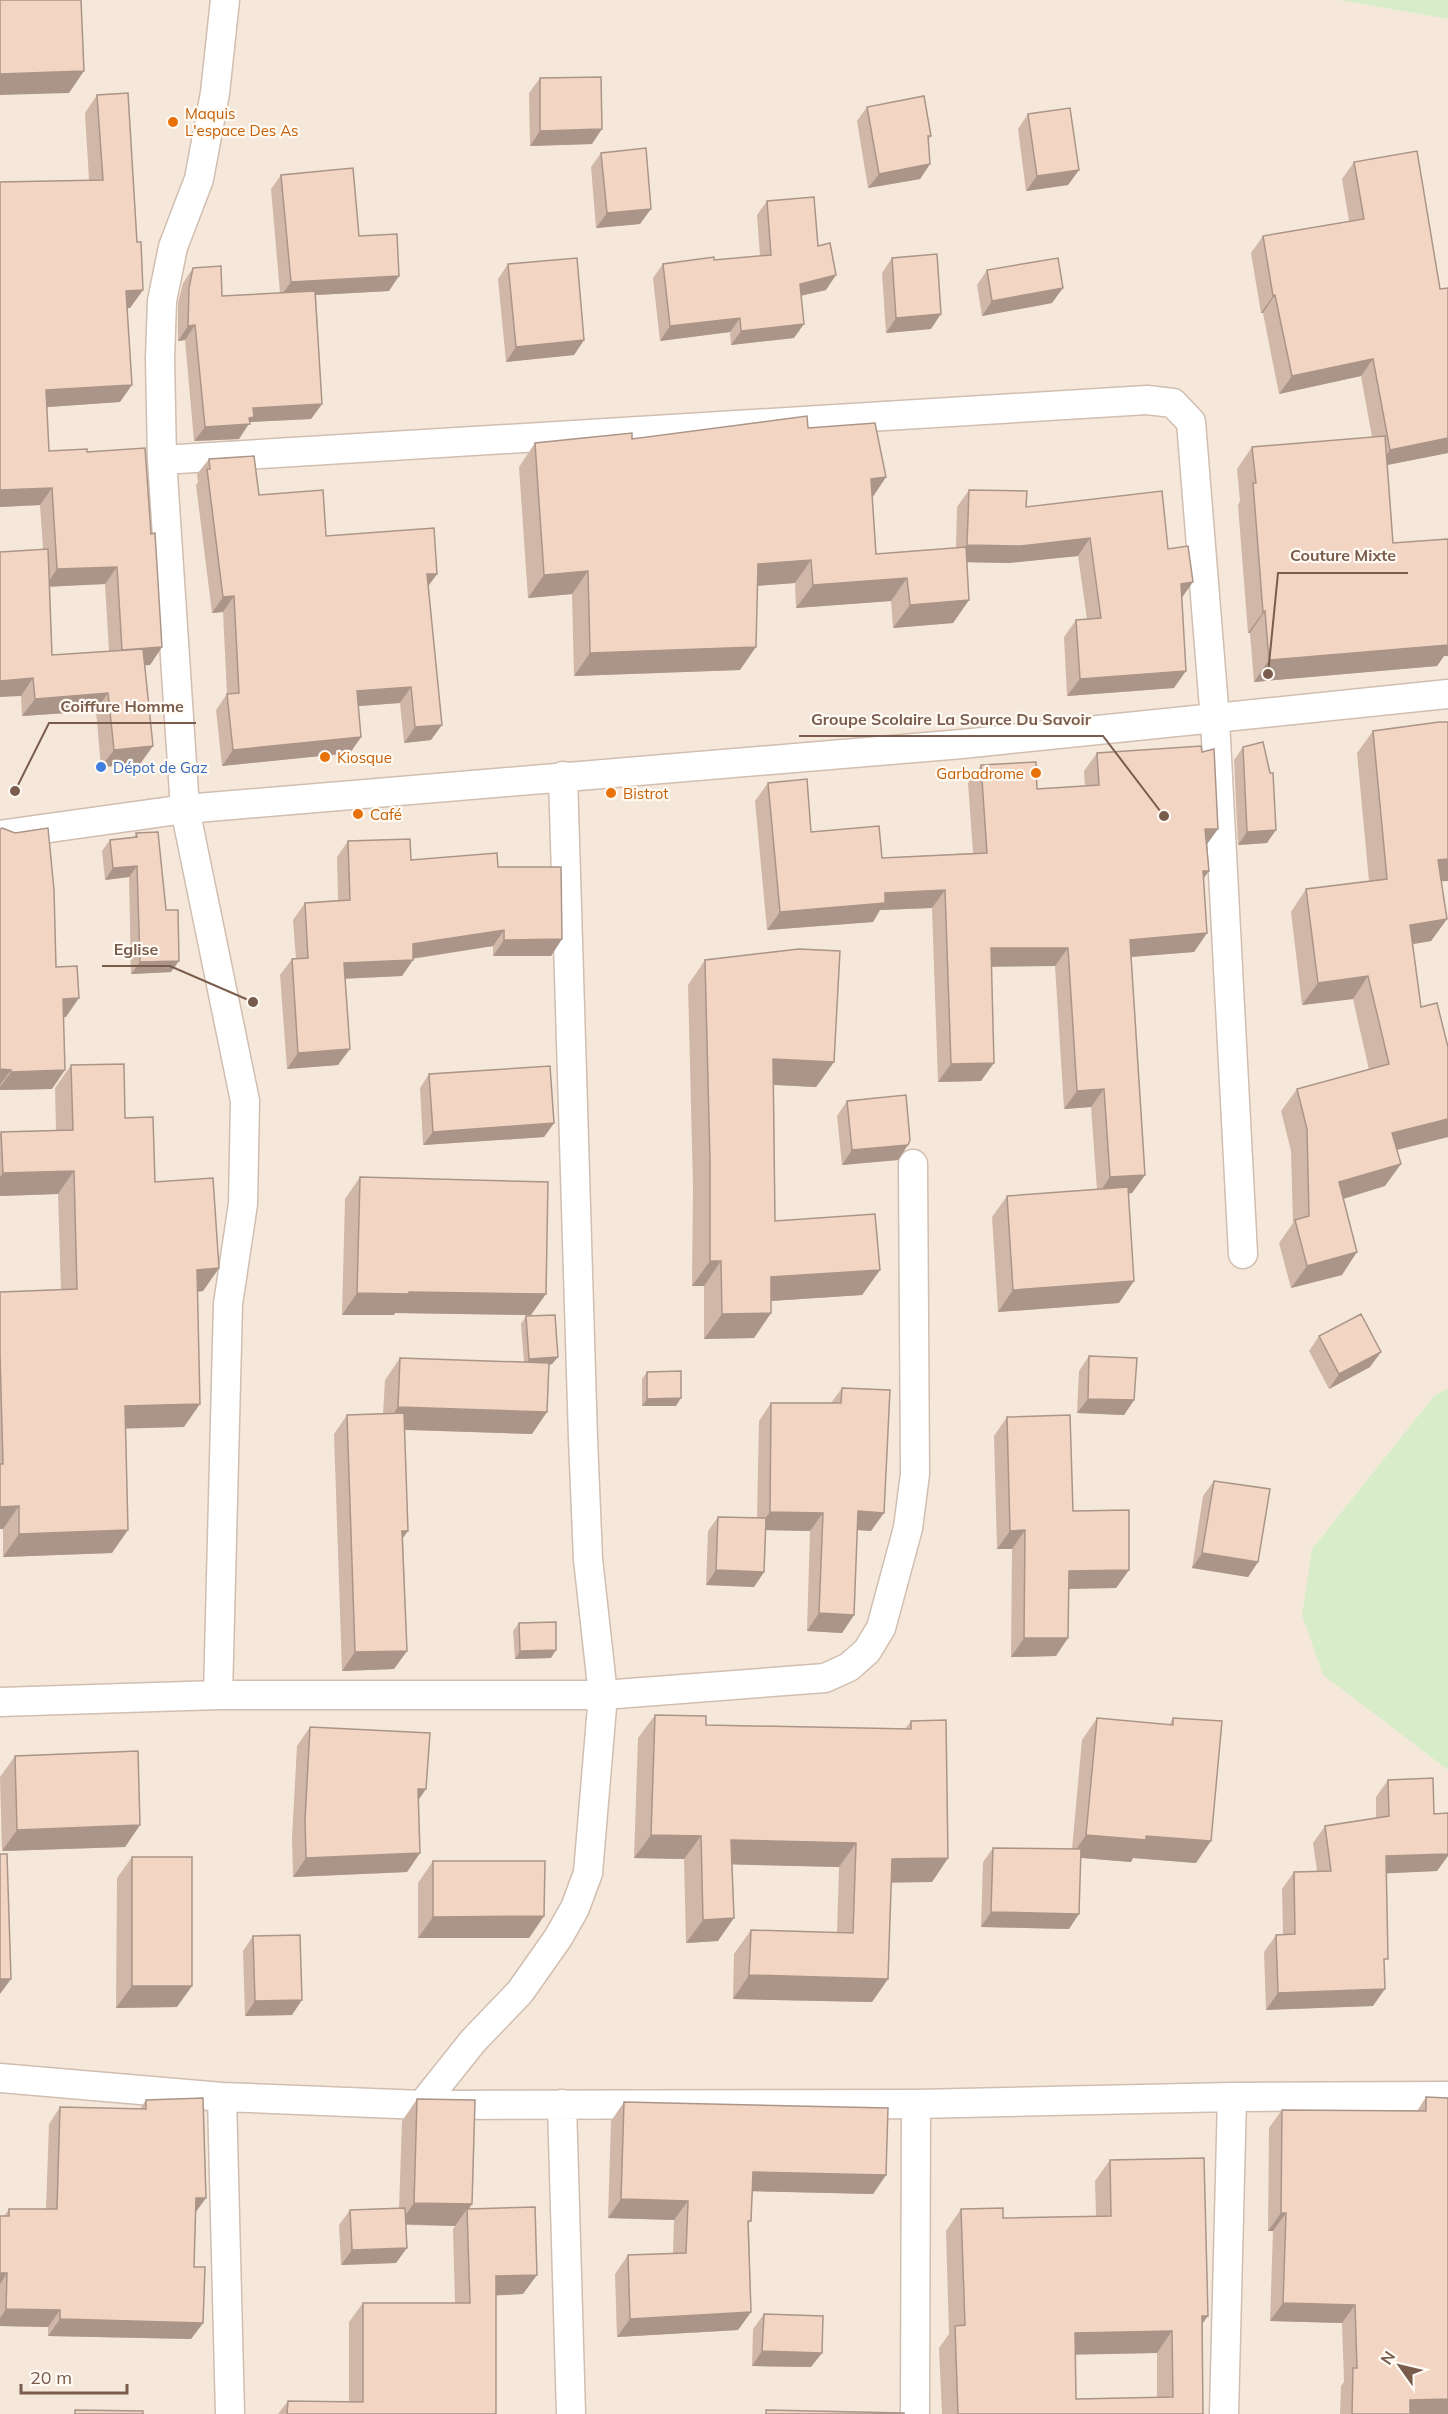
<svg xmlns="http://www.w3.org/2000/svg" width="1448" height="2414" viewBox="0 0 1448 2414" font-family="Mulish,sans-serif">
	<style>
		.residential { fill: #f5e8da }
		.green { fill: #d8ecc9 }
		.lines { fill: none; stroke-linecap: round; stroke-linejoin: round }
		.street-casing { stroke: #d1beb0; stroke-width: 31 }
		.street { stroke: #fff; stroke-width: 28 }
		.wall { fill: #d1b7a8; fill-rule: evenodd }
		.shaded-wall { fill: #aa9588 }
		.building { fill: #f3d5c3; stroke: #aa9588; stroke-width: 1.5; fill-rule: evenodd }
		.food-dot { fill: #e8710a; stroke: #fffaf3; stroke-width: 2 }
		.shop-dot { fill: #3f7fe0; stroke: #fffaf3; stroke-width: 2 }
		.labels { text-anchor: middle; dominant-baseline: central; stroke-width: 4.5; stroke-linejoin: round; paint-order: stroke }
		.food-label { font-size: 15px; fill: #c56008; stroke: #fffaf3; text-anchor: start }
		.shop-label { font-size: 15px; fill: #366cbe; stroke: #fffaf3; text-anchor: start }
		.leader { fill: none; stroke: #7a5c4d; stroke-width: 2 }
		.callout-dot { fill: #7a5c4d; stroke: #fffaf3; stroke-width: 2 }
		.callout-label { font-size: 16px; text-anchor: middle; font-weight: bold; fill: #7a5c4d; stroke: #fffaf3; stroke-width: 4.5; stroke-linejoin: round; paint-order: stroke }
	</style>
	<rect width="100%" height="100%" fill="#fdf6ec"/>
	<path class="residential" d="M0,0H1338L1448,19V1388L1434,1396L1312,1549L1323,1675L1448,1770V2414H0Z"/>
	<path class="green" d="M1338,0H1448V19Z
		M1448,1388V1770L1323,1675L1302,1615L1312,1549L1434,1396Z"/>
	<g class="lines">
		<defs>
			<path id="street" d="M162,460L1147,400L1173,403L1191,422L1215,720L1243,1254
				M0,835L185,809L962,744L1448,694
				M218,1695L228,1304L243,1204L245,1101L185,809L162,460L160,358L162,301L173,247L199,179L215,93L225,0
				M0,1702L218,1695H603L825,1678L849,1667L867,1651L881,1628L908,1528L915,1474L913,1164
				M0,2078L222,2097L422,2105L916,2104L1232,2097L1448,2096
				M222,2097L230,2414
				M562,2104L571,2414
				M422,2105L473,2041L520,1992L558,1938L575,1908L588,1873L603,1695L588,1559L583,1439L563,776
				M915,2414L916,2104
				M1224,2414L1232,2097"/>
		</defs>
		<use href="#street" class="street-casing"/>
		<use href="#street" class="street"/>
	</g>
	<path class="wall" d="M540,78L592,144L530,146L529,93Z
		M97,95L137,242L143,290L130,308H127L120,402L47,407L49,451L87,452L151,534L162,647L150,665H145L140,764L101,767L96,711L22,716L21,696L43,549L40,505L0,507V182L89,180L85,113ZM105,584L109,651L52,655L50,586Z
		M867,107L931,136L928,140L930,164L920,179L868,188L857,121Z
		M1028,114L1079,170L1068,185L1026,191L1018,129Z
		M601,153L640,224L596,228L591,167Z
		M1354,162L1440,289L1448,288V453L1387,465L1393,543L1444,656L1437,666L1254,682L1250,633H1248L1238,505L1240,501L1237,469L1252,447L1372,437L1361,376L1279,394L1263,313H1261L1251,253L1263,236L1349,221L1342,179Z
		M281,175L359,236L389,291L316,295L322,404L311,419L250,422L239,439L194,441L185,340L178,341V303L183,283L193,268L222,296L280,293L271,189Z
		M767,201L818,246L826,290L801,296L794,338L731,345L730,332L660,341L653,278L663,264L714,260L760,256L757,215Z
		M892,258L931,329L886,333L882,273Z
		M508,264L584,340L574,355L506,362L498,279Z
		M987,270L1052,303L982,316L977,285Z
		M808,428L886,477L872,498L876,554L956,548L957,507L969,490L1168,549L1182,598L1174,688L1067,696L1064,637L1076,620L1087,619L1078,556L1009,563L967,562L969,600L953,623L893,628L891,601L796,608L795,583L757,586L740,670L574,676L572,594L528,598L519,467L535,443L632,439Z
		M209,459L259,495L326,536L437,574L429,585L431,740L404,743L400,703L358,706L361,737L350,753L222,766L216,710L227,694L223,612L212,613L196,485L198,482L197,474Z
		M1373,731L1441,881L1447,919L1431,941L1413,944L1421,1007L1448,1047V1137L1397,1150L1385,1186L1343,1199L1342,1275L1291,1288L1279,1243L1293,1223L1291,1151L1281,1111L1297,1089L1369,1070L1353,999L1302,1005L1291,912L1306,889L1369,881L1357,753Z
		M1243,747L1270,773L1267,843L1238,845L1234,760Z
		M1097,753L1207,845L1203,879L1207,933L1194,952L1131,957L1145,1175L1132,1193L1129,1194L1119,1303L998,1312L992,1217L1007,1196L1097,1190L1091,1107L1064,1109L1055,966H992L981,1081L938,1082L932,908L880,910L873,922L767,930L755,801L768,783L811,832L882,858L973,853L968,783L981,765L1037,789L1085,786L1084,771Z
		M0,829L56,967L66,1017H64L52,1089L0,1090Z
		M136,833L171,972L131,974L129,877L105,880L102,851L110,840L134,837Z
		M348,841L411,860L498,867L562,939L551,956H493V946L413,959V960L402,976L345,979L338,1065L287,1069L280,975L292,959H296L293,920L305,903L338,900L337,857Z
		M705,960L834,1062L816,1087L774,1085L775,1221L880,1270L862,1295L771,1301V1313L754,1338L704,1339V1286H692L693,1186L688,985Z
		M71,1065L125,1118L155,1182L219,1268L203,1291L197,1292L184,1427L125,1428L112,1553L3,1557V1529H0V1292L61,1290L58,1194L0,1196V1134L1,1132L56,1131L55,1088Z
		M429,1074L554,1123L544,1137L423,1145L420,1088Z
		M847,1101L898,1160L842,1165L837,1116Z
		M360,1177L531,1315L395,1313L394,1315H342L345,1199Z
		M526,1316L558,1357L552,1364L549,1365L532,1434L404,1430L403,1538L407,1651L394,1669L342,1671L334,1434L347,1415L383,1414L385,1380L400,1358L524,1362L521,1324Z
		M1319,1336L1370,1367L1329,1389L1309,1351Z
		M1089,1356L1134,1400L1124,1415L1077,1413L1079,1371Z
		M647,1372L676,1406H642V1379Z
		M842,1388L871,1531L857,1530L854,1615L842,1633L807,1631L810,1531L766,1530L764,1572L754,1587L706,1585L708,1531L718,1517L757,1518L759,1421L771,1403H831Z
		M1007,1417L1073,1511L1129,1570L1116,1588L1069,1589L1056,1656L1011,1657L1012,1549H997L994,1436Z
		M1214,1481L1258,1562L1248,1577L1192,1568L1203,1496Z
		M519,1623L551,1658L515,1659L513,1631Z
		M655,1715L706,1725L905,1729L911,1721L948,1858L932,1882H891L888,1979L872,2002L733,1999L734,1954L751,1930L837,1933L839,1867L732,1864L718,1941L686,1943L684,1859L634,1858L638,1738Z
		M1097,1718L1169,1725L1173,1718L1196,1863L1133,1858L1131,1862L1081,1858L1069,1929L981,1927L983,1862L993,1848L1072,1849L1082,1740Z
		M310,1727L418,1801L420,1853L407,1872L293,1877L292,1838L297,1746Z
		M15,1756L140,1825L125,1847L2,1851L0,1777Z
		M1388,1780L1434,1814L1437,1871L1386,1873L1384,1965L1373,2006L1266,2010L1264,1952L1276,1935L1283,1934L1282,1889L1294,1872L1317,1871L1313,1843L1325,1826L1376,1818V1797Z
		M132,1857L177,2007L116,2008L117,1878Z
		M433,1861L544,1916L529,1938H418V1883Z
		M253,1936L292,2015L245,2016L243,1951Z
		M1426,2097L1448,2414H1340L1341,2386L1344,2382L1342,2323L1270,2321L1273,2231H1268L1269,2128L1282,2110L1417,2111Z
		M417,2099L469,2209L523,2294L496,2295V2414H278L288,2401L349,2402V2322L363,2303H455L453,2229L455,2226L406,2225L396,2263L341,2265L339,2225L350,2210L399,2208L402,2121Z
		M146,2100L206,2198L196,2212L194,2267L203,2323L191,2339L48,2336V2327L0,2326V2216H4L9,2209H46L49,2124L60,2107L140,2109Z
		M624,2102L886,2175L873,2194L752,2191L749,2225L751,2312L738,2330L617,2337L615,2274L628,2255L673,2254L674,2220L608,2218L611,2121Z
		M1110,2160L1202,2324L1203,2414H942L939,2348L949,2334L946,2231L961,2209L1003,2218L1096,2216L1095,2181ZM1157,2353V2398L1076,2399L1075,2354Z
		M764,2314L811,2367L752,2366L753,2329Z"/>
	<path class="shaded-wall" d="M84,71L69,93L0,95V74Z
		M602,129L592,144L530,146L540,131Z
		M930,164L920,179L868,188L879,174Z
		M1079,170L1068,185L1026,191L1037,176Z
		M651,209L640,224L596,228L607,213Z
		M836,275L826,290L790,298L800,284Z
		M399,276L389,291L280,297L291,282Z
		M1063,288L1052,303L982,316L992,301Z
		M143,290L130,308L114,309L126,291Z
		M1275,295L1263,313H1261L1273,296Z
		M941,314L931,329L886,333L896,318Z
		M740,318L730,332L660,341L670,326Z
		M804,324L794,338L731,345L741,331Z
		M195,325L185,340L178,341L188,326Z
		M584,340L574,355L506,362L516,347Z
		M1373,359L1361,376L1279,394L1292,376Z
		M132,385L120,402L34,408L46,390Z
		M322,404L311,419L250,422L239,439L194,441L205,427L253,408Z
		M1448,438V453L1377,467L1390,450Z
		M886,477L870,501L871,479Z
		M52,488L40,505L0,507V490Z
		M1090,538L1078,556L1009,563L955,562L967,545Z
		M811,560L795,583L741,587L758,564Z
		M117,567L105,584L45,587L57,569Z
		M588,571L572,594L528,598L544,575Z
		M427,574H437L426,589Z
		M907,578L891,601L796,608L813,585Z
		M1193,582L1181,599V584Z
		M234,596L223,612L212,613L223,597Z
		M969,600L953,623L893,628L910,605Z
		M1265,611L1250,633H1248L1263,612Z
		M1448,640V656H1444L1437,666L1254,682L1269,660Z
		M162,647L150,665L110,668L122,650Z
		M756,647L740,670L574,676L590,653Z
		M1186,671L1174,688L1067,696L1080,679Z
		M33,678L21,696L0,697V681Z
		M411,687L400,703L346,707L357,691Z
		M108,693L96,711L22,716L35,699Z
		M442,725L431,740L404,743L415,727Z
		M361,737L350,753L222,766L233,750Z
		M153,746L140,764L101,767L114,750Z
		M1205,829H1218L1205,847Z
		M1276,830L1267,843L1238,845L1247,832Z
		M1448,859V881L1422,882L1438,860Z
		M137,866L129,877L105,880L113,868Z
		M1203,871H1209L1196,889Z
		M945,890L932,908L880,910L873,922L767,930L780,912L885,893Z
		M1447,919L1431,941L1395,947L1410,925Z
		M504,930L493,946L402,960H413L402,976L333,979L344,963L413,944Z
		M1207,933L1194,952L1117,958L1130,940Z
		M562,939L551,956H493L504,940Z
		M991,948H1068L1055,966L978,967Z
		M179,961L171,972L131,974L140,962Z
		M1368,976L1353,999L1302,1005L1318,983Z
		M79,998L66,1017L50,1018L63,999Z
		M350,1049L338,1065L287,1069L298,1053Z
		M773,1059L834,1062L816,1087L756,1084Z
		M994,1063L981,1081L938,1082L951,1064Z
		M0,1069L11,1070L0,1085Z
		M65,1070L52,1089L0,1090V1087L11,1072Z
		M1104,1089L1091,1107L1064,1109L1077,1091Z
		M1448,1119V1137L1376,1155L1392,1133Z
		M554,1123L544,1137L423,1145L433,1132Z
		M908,1145L898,1160L842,1165L852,1150Z
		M1401,1164L1385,1186L1323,1205L1339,1182Z
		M74,1171L58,1194L0,1196V1177L3,1173Z
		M1145,1175L1132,1193L1097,1196L1110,1177Z
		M1357,1252L1342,1275L1291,1288L1307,1266Z
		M710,1261H721L704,1286H692Z
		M219,1268L203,1291L181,1293L197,1270Z
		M880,1270L862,1295L754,1302L771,1277Z
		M1134,1281L1119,1303L998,1312L1013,1290Z
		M409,1292L546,1294L531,1315L395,1313L394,1315H342L357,1293Z
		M771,1313L754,1338L704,1339L722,1314Z
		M1381,1352L1370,1367L1329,1389L1339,1374Z
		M558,1357L552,1364L524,1367L529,1359Z
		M681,1398L676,1406H642L647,1399Z
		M1088,1399L1134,1400L1124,1415L1077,1413Z
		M200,1404L184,1427L109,1429L125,1406Z
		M398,1407L547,1412L532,1434L383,1429Z
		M19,1506L3,1529H0V1507Z
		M858,1511L884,1513L871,1531L845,1529Z
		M770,1512L823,1513L810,1531L757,1530Z
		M128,1530L112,1553L3,1557L19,1534Z
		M1025,1530L1012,1549H997L1010,1531Z
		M402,1531H408L395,1549Z
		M1202,1553L1258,1562L1248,1577L1192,1568Z
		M716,1570L764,1572L754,1587L706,1585Z
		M1129,1570L1116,1588L1056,1589L1069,1571Z
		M819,1613L854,1615L842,1633L807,1631Z
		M1024,1638H1068L1056,1656L1011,1657Z
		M556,1650L551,1658L515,1659L520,1651Z
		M407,1651L394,1669L342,1671L355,1652Z
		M418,1789H426L413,1808Z
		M140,1825L125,1847L2,1851L17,1830Z
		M651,1835L701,1836L684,1859L634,1858Z
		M1086,1835L1146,1836L1211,1841L1196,1863L1133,1858L1131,1862L1071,1857Z
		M731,1840L856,1843L839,1867L715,1864Z
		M420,1853L407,1872L293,1877L306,1858Z
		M1448,1854V1856L1437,1871L1374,1874L1386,1856Z
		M948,1858L932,1882L875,1883L892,1859Z
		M991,1912L1079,1914L1069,1929L981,1927Z
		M544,1916L529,1938H418L433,1917Z
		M734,1918L718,1941L686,1943L703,1920Z
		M749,1975L888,1979L872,2002L733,1999Z
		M0,1979H11L0,1994Z
		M132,1986H192L177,2007L116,2008Z
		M1385,1989L1373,2006L1266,2010L1278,1993Z
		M302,2000L292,2015L245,2016L255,2001Z
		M753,2172L886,2175L873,2194L739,2191Z
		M196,2198H206L194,2214Z
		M621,2199L688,2201L674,2220L608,2218Z
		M414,2203L472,2204L467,2212V2209L455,2226L399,2224Z
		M1281,2213H1286L1273,2231H1268Z
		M407,2248L396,2263L341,2265L352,2250Z
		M0,2273H7L0,2284Z
		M537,2275L523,2294L483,2296L496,2276Z
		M1283,2303L1355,2305L1342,2323L1270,2321Z
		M6,2309L60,2310L48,2327L0,2326V2318Z
		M751,2312L738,2330L617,2337L630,2319Z
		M1202,2316H1208L1192,2338Z
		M60,2319L203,2323L191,2339L48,2336Z
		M1172,2331L1157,2353L1060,2355L1075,2333Z
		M762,2351L822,2353L811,2367L752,2366Z
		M1448,2399V2414H1400L1410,2400Z"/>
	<path class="building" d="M0,0H81L84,71L0,74Z
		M601,77L602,129L540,131V78Z
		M128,93L137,242H141L143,290L126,291L132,385L46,390L49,451L87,449V452L145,448L151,534L155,533L162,647L122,650L117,567L57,569L52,488L0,490V182L103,180L97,95Z
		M924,96L931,136H928L930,164L879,174L867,107Z
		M1070,108L1079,170L1037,176L1028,114Z
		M646,148L651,209L607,213L601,153Z
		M1417,151L1440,289L1448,288V438L1390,450L1373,359L1292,376L1275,295L1273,296L1263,236L1364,219L1354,162Z
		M353,168L359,236L397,234L399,276L291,282L281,175Z
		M814,197L818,246L830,243L836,275L800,284L804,324L741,331L740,318L670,326L663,264L714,257V260L771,255L767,201Z
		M937,254L941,314L896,318L892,258Z
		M577,258L584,340L516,347L508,264Z
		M1058,258L1063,288L992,301L987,270Z
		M221,266L222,296L315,291L322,404L253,408L254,417L249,418L250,424L205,427L195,325L188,326L189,288L193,268Z
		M807,416L808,428L875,423L886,477L871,479L876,554L966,547L969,600L910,605L907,578L813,585L811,560L758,564L756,647L590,653L588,571L544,575L535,443L632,433V439Z
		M1385,436L1393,543L1448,539V645L1269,660L1265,611L1263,612L1253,483H1256L1252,447Z
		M254,456L259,495L323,490L326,536L434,528L437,574H427L442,725L415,727L411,687L357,691L361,737L233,750L227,694L239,693L234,596L223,597L207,469H210L209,459Z
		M969,490L1027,491L1026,507L1162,491L1168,549L1188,546L1193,582L1181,584L1186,671L1080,679L1076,620L1101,618L1090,538L1021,546L967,545Z
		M48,549L52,655L143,649L153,746L114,750L108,693L35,699L33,678L0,681V552Z
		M1439,722H1448V859L1438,860L1447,919L1410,925L1421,1007L1437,1003L1448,1047V1119L1392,1133L1401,1164L1339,1182L1357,1252L1307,1266L1295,1220L1309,1216L1307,1129L1297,1089L1389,1064L1368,976L1318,983L1306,889L1387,879L1373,731Z
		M1263,742L1270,773H1273L1276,830L1247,832L1243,747Z
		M1201,746L1202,752L1214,749L1218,829H1205L1209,871H1203L1207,933L1130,940L1145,1175L1110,1177L1104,1089L1077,1091L1068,948H991L994,1063L951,1064L945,890L885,893V903L780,912L768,783L807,779L811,832L879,826L882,858L987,853L981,765L1036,762L1037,789L1099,785L1097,753Z
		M2,828L15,833L48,828L54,890L56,967L77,966L79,998L63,999L65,1070L11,1072V1070L0,1069V829Z
		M158,832L166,910H178L179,961L140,962L137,866L113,868L110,840L137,837L136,833Z
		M410,839L411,860L497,853L498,867H561L562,939L504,940V930L413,944V960L344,963L350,1049L298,1053L292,959L308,958L305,903L350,900L348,841Z
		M799,949L840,951L834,1062L773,1059L775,1221L875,1214L880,1270L771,1277V1313L722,1314L721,1261H710V1161L705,960Z
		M124,1064L125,1118L153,1117L155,1182L213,1178L219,1268L197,1270L200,1404L125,1406L128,1530L19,1534V1506L0,1507V1464H3L0,1354V1292L77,1289L74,1171L3,1173L1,1132L73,1130L71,1065Z
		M550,1066L554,1123L433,1132L429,1074Z
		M906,1095L910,1140L908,1145L852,1150L847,1101Z
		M360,1177L548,1182L546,1294L409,1292V1294L357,1293Z
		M1128,1187L1134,1281L1013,1290L1007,1196Z
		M1361,1314L1381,1352L1339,1374L1319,1336Z
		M555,1315L558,1357L529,1359L526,1316Z
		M1089,1356L1137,1358L1134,1400L1088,1399Z
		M400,1358L549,1363L547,1412L398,1407Z
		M681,1371V1398L647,1399V1372Z
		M842,1388L890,1390L884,1513L858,1511L854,1615L819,1613L823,1513L770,1512L771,1403H841Z
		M404,1413L408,1531H402L407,1651L355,1652L347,1415Z
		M1070,1415L1073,1511L1129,1510V1570L1069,1571L1068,1638H1024L1025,1530L1010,1531L1007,1417Z
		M1214,1481L1270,1489L1258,1562L1202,1553Z
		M718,1517L766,1518L764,1572L716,1570Z
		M556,1622V1650L520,1651L519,1623Z
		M655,1715L706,1716V1725L911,1729V1721L946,1720L948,1858L892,1859L888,1979L749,1975L751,1930L853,1933L856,1843L731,1840L734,1918L703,1920L701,1836L651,1835Z
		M1097,1718L1173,1725V1718L1222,1721L1211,1841L1146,1836V1840L1086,1835Z
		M310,1727L430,1733L426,1789H418L420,1853L306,1858L305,1820Z
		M138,1751L140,1825L17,1830L15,1756Z
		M1433,1778L1434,1814L1448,1813V1854L1386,1856L1388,1959H1384L1385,1989L1278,1993L1276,1935L1295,1934L1294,1872L1331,1871L1325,1826L1389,1816L1388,1780Z
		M993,1848L1081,1849L1079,1914L991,1912Z
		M0,1854H7L11,1979H0Z
		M132,1857H192V1986H132Z
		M433,1861H545L544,1916L433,1917Z
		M300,1935L302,2000L255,2001L253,1936Z
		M1426,2097L1448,2098V2399L1410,2400V2414H1352L1353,2368H1357L1355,2305L1283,2303L1286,2213H1281L1282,2110L1426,2111Z
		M203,2098L206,2198H196L194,2267H205L203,2323L60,2319V2310L6,2309L7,2273H0V2216H9V2209H57L60,2107L146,2109V2100Z
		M417,2099L475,2100L472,2204L414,2203Z
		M624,2102L888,2108L886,2175L753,2172L751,2221H748L751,2312L630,2319L628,2255L686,2253L688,2201L621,2199Z
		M1204,2158L1208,2316H1202L1203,2414H958L955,2326L965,2325L961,2209L1003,2208V2218L1111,2216L1110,2160ZM1172,2331L1173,2397L1076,2399L1075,2333Z
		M535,2207L537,2275L496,2276V2414H287L288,2401L363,2402V2303H470L467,2209Z
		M405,2208L407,2248L352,2250L350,2210Z
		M764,2314L823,2316L822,2353L762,2351Z
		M75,2410L143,2411V2414H75Z
		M766,2410L904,2413V2414H766Z"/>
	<g class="food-dot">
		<circle cx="173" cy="122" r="6"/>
		<circle cx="325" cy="757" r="6"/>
		<circle cx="1036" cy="773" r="6"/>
		<circle cx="611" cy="793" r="6"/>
		<circle cx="358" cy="814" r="6"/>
	</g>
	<circle class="shop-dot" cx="101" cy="767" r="6"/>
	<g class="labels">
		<g class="food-label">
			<text x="185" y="113">Maquis<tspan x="185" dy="17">L'espace Des As</tspan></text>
			<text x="337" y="757">Kiosque</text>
			<text x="1024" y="773" text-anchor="end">Garbadrome</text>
			<text x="623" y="793">Bistrot</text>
			<text x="370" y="814">Café</text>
		</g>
		<g class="shop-label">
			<text x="113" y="767">Dépot de Gaz</text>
		</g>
	</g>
	<path class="leader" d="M1268 674L1278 573H1408M15 791L49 723H196M1164 816L1103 736H799M253 1002L170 966H102"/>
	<g class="callout-dot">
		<circle cx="1268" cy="674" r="6"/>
		<circle cx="15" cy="791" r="6"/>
		<circle cx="1164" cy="816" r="6"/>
		<circle cx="253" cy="1002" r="6"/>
	</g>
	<g class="callout-label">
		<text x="1343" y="561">Couture Mixte</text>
		<text x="122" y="712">Coiffure Homme</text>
		<text x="951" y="725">Groupe Scolaire La Source Du Savoir</text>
		<text x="136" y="955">Eglise</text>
	</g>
	<g transform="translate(1400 2366) rotate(304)" stroke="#fffaf3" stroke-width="4.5" paint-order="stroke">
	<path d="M0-4.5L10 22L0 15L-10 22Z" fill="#7a5c4d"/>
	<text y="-9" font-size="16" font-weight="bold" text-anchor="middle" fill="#7a5c4d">N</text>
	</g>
	<path d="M21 2384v9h106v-9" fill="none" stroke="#7a5c4d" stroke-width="3"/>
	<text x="30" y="2384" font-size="18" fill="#7a5c4d" stroke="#fffaf3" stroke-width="4.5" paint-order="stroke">20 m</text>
</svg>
